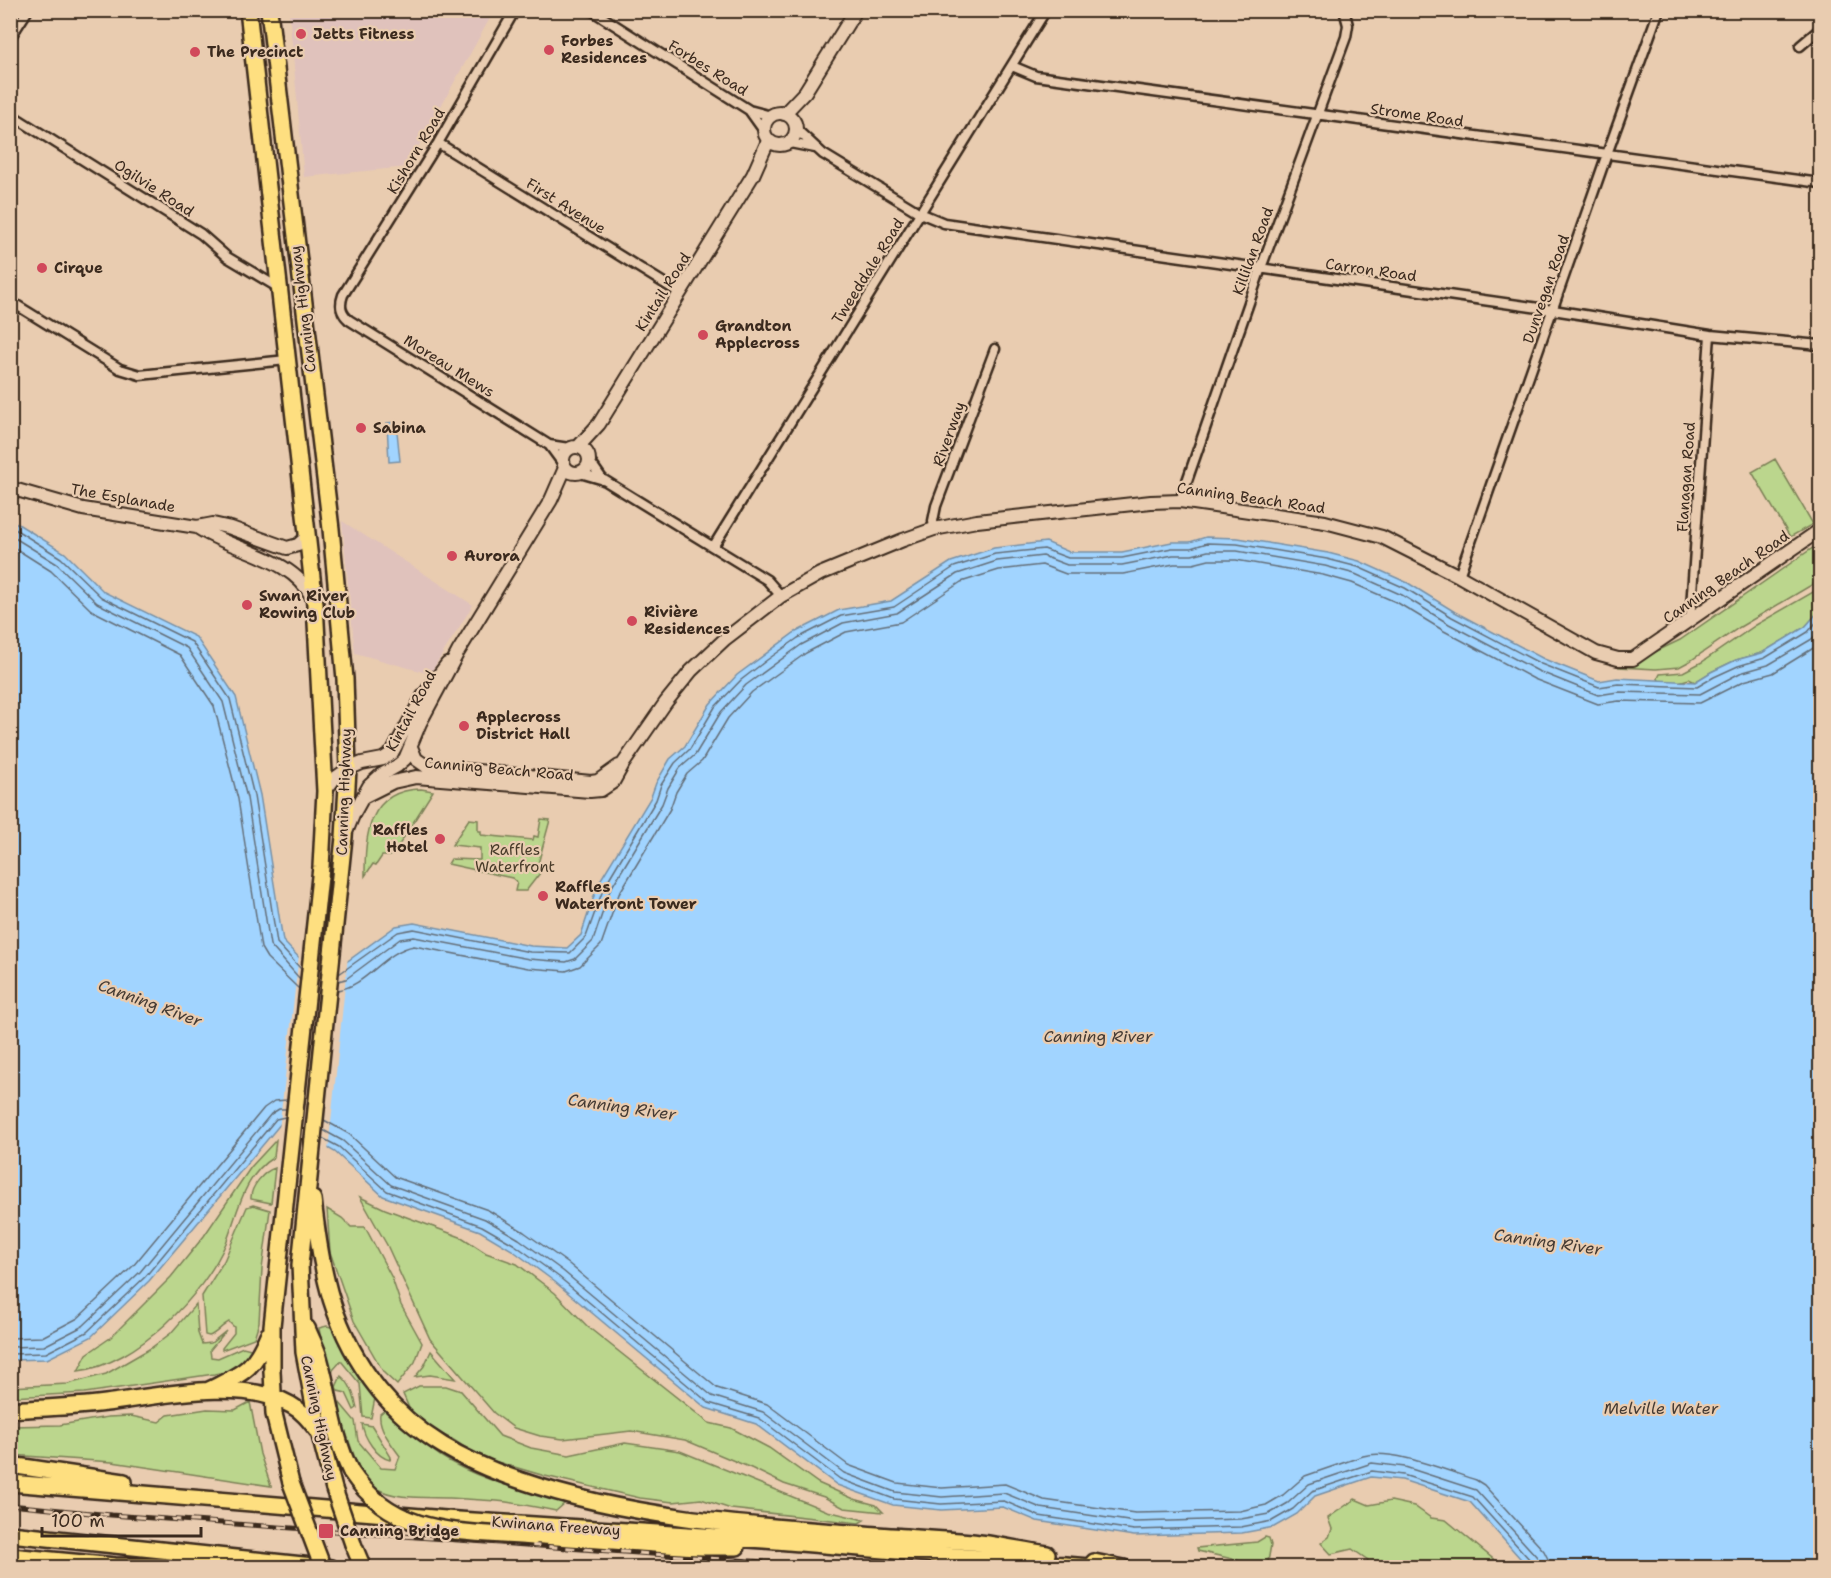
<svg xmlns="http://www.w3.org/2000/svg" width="1831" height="1578" viewBox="0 0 1831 1578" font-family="'Shantell Sans',sans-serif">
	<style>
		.built { fill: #e0c2bc }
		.green { fill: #bbd68d; stroke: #7b8056; stroke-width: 1.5 }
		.water { fill: #a1d4ff; stroke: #7890a5; stroke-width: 1.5 }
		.pier { fill: #e9ccb0 }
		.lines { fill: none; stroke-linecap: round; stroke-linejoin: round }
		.shore { stroke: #646e78; stroke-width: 1.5 }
		.street-casing { stroke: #3b2a1e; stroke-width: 13 }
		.secondary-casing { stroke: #3b2a1e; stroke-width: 16 }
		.highway-casing { stroke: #3b2a1e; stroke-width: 20 }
		.street { stroke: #e9ccb0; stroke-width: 8 }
		.secondary { stroke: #e9ccb0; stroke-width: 12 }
		.highway { stroke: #fedf80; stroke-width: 15 }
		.rail-casing { stroke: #3b2a1e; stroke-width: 5 }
		.rail { stroke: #e9ccb0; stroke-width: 3; stroke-dasharray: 9; stroke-linecap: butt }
		.highway-bridge-casing { stroke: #3b2a1e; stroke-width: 20; stroke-linecap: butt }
		.highway-bridge { stroke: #fedf80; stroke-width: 15 }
		.poi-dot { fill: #d1495b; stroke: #e9ccb0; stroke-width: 2 }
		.labels { text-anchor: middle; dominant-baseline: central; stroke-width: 4.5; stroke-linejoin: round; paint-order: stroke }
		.poi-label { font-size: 15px; font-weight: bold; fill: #3b2a1e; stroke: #e9ccb0; text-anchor: start }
		.street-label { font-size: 15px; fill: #3b2a1e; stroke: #e9ccb0 }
		.park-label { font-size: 15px; fill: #483b29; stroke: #e9ccb0 }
		.water-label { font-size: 16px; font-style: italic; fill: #453b34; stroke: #e9ccb0 }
	</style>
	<rect width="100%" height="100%" fill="#e9ccb0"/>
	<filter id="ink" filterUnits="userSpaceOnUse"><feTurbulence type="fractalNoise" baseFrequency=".0167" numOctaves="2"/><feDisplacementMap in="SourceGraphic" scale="12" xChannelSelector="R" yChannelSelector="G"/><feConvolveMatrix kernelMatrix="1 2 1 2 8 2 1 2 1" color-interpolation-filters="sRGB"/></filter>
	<g filter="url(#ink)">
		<path class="built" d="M289,11V10L494,11L407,167L304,177Z
			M342,521L473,605L430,674L355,653Z"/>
		<path class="green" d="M1775,459L1813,524L1790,537L1752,472Z
			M1820,543V580L1740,627L1690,661L1679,667L1656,669L1619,667L1620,665L1632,663L1680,640Z
			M1820,588V610L1805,627L1762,653L1736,660L1711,672L1695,682L1689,679L1661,687L1658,678L1660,674L1683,672L1702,662L1756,625Z
			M421,789L433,791L394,853L389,856H382L376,865L373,864L365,876C365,835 368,790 421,789Z
			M469,819L478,820V831H481V835L533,840L534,836L538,837L541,819L550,820L538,864L540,873L526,891H515L517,882L512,878L448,864L451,859L480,860V848L452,845Z
			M276,1140L274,1157C243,1175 238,1213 226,1243C204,1295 136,1365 78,1371L87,1354L110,1338L171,1277L204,1236L251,1167Z
			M275,1168L271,1203L251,1199C250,1187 264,1171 275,1168Z
			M360,1197L385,1209L463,1238L486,1253L517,1264L555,1293L588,1327L709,1423L731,1428L769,1448L818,1483L854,1499L876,1505L883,1512L844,1508L824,1497L784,1484L751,1468L685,1440L631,1431L563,1439L540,1436L514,1428L494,1413L430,1339L387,1245Z
			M253,1205L270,1210L262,1269L259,1322L254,1338L222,1350V1348L234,1333V1327L229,1322C221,1326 216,1334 209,1336L205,1335L202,1296L224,1261L247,1207Z
			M327,1209L342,1218L351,1227H365L392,1278L401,1305L422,1343L415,1362L397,1385L384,1373L354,1321L330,1252Z
			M196,1304L198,1333L202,1344L211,1343L226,1331L210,1350L211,1357L218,1358L243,1347L251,1349L250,1355L230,1371L214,1374L85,1393L11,1397L10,1387L68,1384L106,1374L151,1348L171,1333Z
			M327,1326L335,1328L338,1336L339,1344L346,1352L375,1398L371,1418L363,1417L360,1384L341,1361L333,1370L329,1388L319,1328Z
			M431,1351L455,1379L430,1375L415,1377L424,1366Z
			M341,1376C351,1384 354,1395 357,1408L354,1410L346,1393L338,1391L336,1387Z
			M419,1386H446L461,1391L500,1436L531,1448L569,1455L625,1443L680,1451L827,1511L864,1520L859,1523L731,1509L701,1499L673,1502L640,1498L545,1476L480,1457L452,1439L430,1429L409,1408L403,1394Z
			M250,1402L260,1454L271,1486L112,1462L11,1455V1426L60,1425L108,1417L131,1416L159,1422L168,1415L207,1409L235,1410Z
			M339,1402L355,1421L358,1441L381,1468L395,1469L400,1456C392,1445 378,1428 380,1414L386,1409C403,1425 420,1442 439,1455C476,1479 522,1490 565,1503L556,1511C537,1507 517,1503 497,1501C481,1500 466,1499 450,1498C425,1497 396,1500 373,1487C358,1478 341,1419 339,1402Z
			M362,1424L372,1426L391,1457L390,1460C376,1457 364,1437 362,1424Z
			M1355,1499L1369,1505L1391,1501L1414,1506L1431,1518L1446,1520L1503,1567H1364L1368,1560L1352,1549L1331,1554L1321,1543L1329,1537L1332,1529L1328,1518Z
			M1265,1537L1269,1538L1271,1545L1267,1567L1198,1551L1197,1548L1257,1542Z"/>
		<path class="water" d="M396,422L400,461L389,462L387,423Z
			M10,519L65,553L104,592L196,637L236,697L260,795L283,941L310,969L338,968L396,926L414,923L531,946L567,948L581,935L598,884L651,797L656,783L670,759L685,746L710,704L737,675L794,633L839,610L891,601L951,562L994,548L1046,542L1069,552H1122L1172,542H1190L1206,537L1238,538L1328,553L1359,561L1408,583L1455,612L1544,659L1599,681L1617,678L1695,682L1711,672L1736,660L1762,653L1805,627L1820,610V1567H1528L1470,1502L1402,1480L1371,1477L1315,1496L1297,1514L1274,1527L1242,1533L1134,1536L1037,1521L1003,1507L941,1510L893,1505L837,1485L756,1424L706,1408L555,1282L512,1250L480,1231L383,1196L335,1152L282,1122L149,1281L91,1337L47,1359L11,1360Z"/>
		<path class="pier" d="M299,954L311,966L337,965L348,956L328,1152L282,1126L279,1130Z"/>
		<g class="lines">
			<path class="shore" d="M10,526L61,558L101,597L192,642L230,699L254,796L277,943L301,969
				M10,535L57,564L97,603L187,648L223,702L247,798L270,945L300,979
				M10,545L51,571L91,610L180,655L214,706L238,799L261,948L267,958L299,989
				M339,974L398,932L414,929L530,952L570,953L586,937L604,887L656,800L661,785L675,763L690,749L715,707L741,680L767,660L798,638L841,616L894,607L954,567L995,554L1044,549L1068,558H1122L1172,548H1191L1207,543L1237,544L1327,559L1358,567L1405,588L1452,617L1541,664L1599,687L1618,684L1697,687L1714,677L1738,666L1765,658L1808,632L1820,618
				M338,981L346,979L400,939L414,937L529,959L566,962L575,959L593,941L610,890L662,804L668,788L680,768L695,755L721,712L746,685L801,645L843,623L897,613L957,574L997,561L1043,556L1067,565H1122L1173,555H1192L1208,551H1237L1325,566L1355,574L1402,595L1449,624L1538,671L1598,695L1618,692L1700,694L1740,673L1768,665L1812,639L1820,630
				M337,990C366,987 384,951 414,946L528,968L566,971L580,966L601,945L619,894L670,809L676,792L687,774L702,761L728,718L752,692L806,653L846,632L901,622L961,582L999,570L1042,565L1066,574H1123L1174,564H1193L1209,560H1236L1323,575L1352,583L1398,603L1444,631L1534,679L1598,704L1619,701L1700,703L1744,681L1773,673L1820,644
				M324,1120L349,1134L395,1177L488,1210L524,1232L569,1264L717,1388L767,1404L848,1465L897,1483L942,1488L1005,1484L1044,1500L1135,1513L1240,1511L1266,1505L1283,1495L1305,1476L1363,1456C1393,1448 1447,1471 1476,1480L1484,1485L1544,1551L1548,1559L1549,1568
				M323,1130L343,1141L391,1185L485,1219L519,1239L563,1271L712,1396L763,1412L844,1473L895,1492L942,1497L1004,1493L1041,1508L1135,1522L1241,1519L1269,1514L1288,1503L1309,1484L1372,1463L1405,1467L1476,1490L1537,1557L1540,1568
				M322,1138L339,1147L387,1191L482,1226L515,1245L559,1277L709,1403L759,1418L840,1479L894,1499L941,1504L1004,1501L1039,1516L1134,1530L1241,1527L1272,1521L1293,1509L1312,1491L1372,1471L1403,1475L1473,1497L1531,1561L1532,1568
				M10,1338L42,1337L78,1318L133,1266L264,1108L274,1101L287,1100
				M10,1347L44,1346L83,1326L140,1272L271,1114L279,1109H286
				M10,1354L46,1353L87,1332L145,1277L276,1119L285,1117"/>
			<defs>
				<path id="street" d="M515,10L438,143L343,295C339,306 341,313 349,320L549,445L569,448
					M591,10L749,110L771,116
					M10,38L28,10
					M1800,46L1820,29
					M1012,66L1036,76L1820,183
					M749,110L764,131
					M10,114L201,234L227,257L279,288
					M796,129L823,154L920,213L944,223L1553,310L1710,335L1820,345
					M438,143L680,293
					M790,143L815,148
					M10,301L120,369L140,375L287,360
					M549,445L563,464
					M589,460L603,480
					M580,473L604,480L713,547L767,580L781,596
					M1180,501L1261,268L1346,37L1348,25L1344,10
					M934,529L933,521L936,506L995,349
					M713,547L1046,10
					M1459,576L1607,154L1659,10
					M1690,621L1710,335"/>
				<path id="secondary" d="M764 129a16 16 0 1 1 32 0a16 16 0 1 1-32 0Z
					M784,114L805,92L856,10
					M563 460a13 13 0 1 1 26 0a13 13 0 1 1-26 0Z
					M578,447L599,424L753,175L768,141
					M10,488L83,509L197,527L213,524L231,528L287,548L298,545L308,536
					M197,527C231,551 293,556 313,599
					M411,747L416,759L426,766L591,782L598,781L619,766
					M325,791L334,779L348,769L362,763L383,759L392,753L423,696L447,664
					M363,797L393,782L416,777L590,791L601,790L613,782L623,764L666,702L691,671L725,639L781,596L820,574L903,540L934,529L977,521L1151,502L1180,501L1325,522L1382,537L1459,576L1596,653L1618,659H1633L1820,530
					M347,830L354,813L369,786L381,775L397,766L405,759L420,723L458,652L551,500L565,468"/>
				<path id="highway" d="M248,10L315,604L325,791L321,867L272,1326V1371L274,1414L291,1483
					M269,10L331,529L345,679L348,769L344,837L300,1265L304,1352L319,1432L334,1489
					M313,1199C321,1272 332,1331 379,1390C416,1436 464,1461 519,1480C643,1523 776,1527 906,1537C933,1540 961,1540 988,1544C1008,1547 1027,1551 1047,1554
					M307,1328C310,1336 315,1345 318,1354C330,1393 332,1435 351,1472
					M209,1390C243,1373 253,1371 268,1335
					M10,1410C42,1408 75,1407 106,1403C159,1396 243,1377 291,1405C302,1411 309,1420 317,1430
					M10,1465L124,1482
					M10,1483L458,1520L764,1540L1101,1568
					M10,1534L331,1568
					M533,1537L691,1547H737
					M353,1544L363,1568
					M10,1556L115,1566L249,1567
					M1094,1562L1124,1568"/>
			</defs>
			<use href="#street" class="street-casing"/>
			<use href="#secondary" class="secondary-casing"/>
			<use href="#highway" class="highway-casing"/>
			<use href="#street" class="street"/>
			<use href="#secondary" class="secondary"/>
			<use href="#highway" class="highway"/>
			<defs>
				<path id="rail" d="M10,1505L111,1515L846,1568"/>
			</defs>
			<use href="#rail" class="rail-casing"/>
			<use href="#rail" class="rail"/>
			<defs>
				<path id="highway-bridge" d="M351,1472C395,1538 463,1531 533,1537
					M291,1483L323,1568
					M334,1489L353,1544"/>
			</defs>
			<use href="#highway-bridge" class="highway-bridge-casing"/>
			<use href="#highway-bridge" class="highway-bridge"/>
		</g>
	</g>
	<g class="poi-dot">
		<circle cx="301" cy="34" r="6"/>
		<circle cx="549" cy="50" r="6"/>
		<circle cx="195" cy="52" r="6"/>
		<circle cx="42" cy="268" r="6"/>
		<circle cx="703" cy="335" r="6"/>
		<circle cx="361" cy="428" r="6"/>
		<circle cx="452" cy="556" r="6"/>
		<circle cx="247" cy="605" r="6"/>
		<circle cx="632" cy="621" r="6"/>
		<circle cx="464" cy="726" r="6"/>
		<circle cx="440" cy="839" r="6"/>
		<circle cx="543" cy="896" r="6"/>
		<rect x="318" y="1523" width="16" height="16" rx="3"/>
	</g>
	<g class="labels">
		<g class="poi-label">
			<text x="313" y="34">Jetts Fitness</text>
			<text x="561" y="41">Forbes<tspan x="561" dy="17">Residences</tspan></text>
			<text x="207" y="52">The Precinct</text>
			<text x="54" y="268">Cirque</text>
			<text x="715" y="326">Grandton<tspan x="715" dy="17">Applecross</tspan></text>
			<text x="373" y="428">Sabina</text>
			<text x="464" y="556">Aurora</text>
			<text x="259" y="596">Swan River<tspan x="259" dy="17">Rowing Club</tspan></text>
			<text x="644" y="612">Rivière<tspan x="644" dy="17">Residences</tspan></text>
			<text x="476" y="717">Applecross<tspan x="476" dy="17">District Hall</tspan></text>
			<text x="428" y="830" text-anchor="end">Raffles<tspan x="428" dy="17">Hotel</tspan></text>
			<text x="555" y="887">Raffles<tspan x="555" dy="17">Waterfront Tower</tspan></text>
			<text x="340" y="1531">Canning Bridge</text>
		</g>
		<g class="street-label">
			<text transform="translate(708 68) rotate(32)">Forbes Road</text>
			<text transform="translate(1417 115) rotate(8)">Strome Road</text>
			<text transform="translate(416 151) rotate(-59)">Kishorn Road</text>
			<text transform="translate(154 188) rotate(33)">Ogilvie Road</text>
			<text transform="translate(566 206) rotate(32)">First Avenue</text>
			<text transform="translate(1253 251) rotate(-70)">Killilan Road</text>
			<text transform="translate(1371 270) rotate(8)">Carron Road</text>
			<text transform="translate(868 271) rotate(-58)">Tweeddale Road</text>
			<text transform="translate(1546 289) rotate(-71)">Dunvegan Road</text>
			<text transform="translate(663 292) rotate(-58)">Kintail Road</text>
			<text transform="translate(303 309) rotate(-97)">Canning Highway</text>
			<text transform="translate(449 366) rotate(32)">Moreau Mews</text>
			<text transform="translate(949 434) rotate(-70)">Riverway</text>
			<text transform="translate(1686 477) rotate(-86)">Flanagan Road</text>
			<text transform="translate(123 498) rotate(10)">The Esplanade</text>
			<text transform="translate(1251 498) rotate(8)">Canning Beach Road</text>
			<text transform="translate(1726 577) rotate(-35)">Canning Beach Road</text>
			<text transform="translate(411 711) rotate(-62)">Kintail Road</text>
			<text transform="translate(499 769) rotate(5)">Canning Beach Road</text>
			<text transform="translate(344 792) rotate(-88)">Canning Highway</text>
			<text transform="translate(319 1418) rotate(78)">Canning Highway</text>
			<text transform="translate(556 1526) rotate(4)">Kwinana Freeway</text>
		</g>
		<g class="park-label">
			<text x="515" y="850">Raffles<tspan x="515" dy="17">Waterfront</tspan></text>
		</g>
		<g class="water-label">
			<text transform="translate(150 1003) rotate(20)">Canning River</text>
			<text x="1098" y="1036">Canning River</text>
			<text transform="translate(622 1107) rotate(8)">Canning River</text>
			<text transform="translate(1548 1242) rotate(8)">Canning River</text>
			<text x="1661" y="1408">Melville Water</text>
		</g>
	</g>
	<rect width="1831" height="1578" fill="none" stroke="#e9ccb0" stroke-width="36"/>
	<rect x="18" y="18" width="1795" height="1542" fill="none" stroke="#3b2a1e" stroke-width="2" filter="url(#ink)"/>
	<path d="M42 1527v9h159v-9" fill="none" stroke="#3b2a1e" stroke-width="3"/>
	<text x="51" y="1527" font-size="18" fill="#3b2a1e" stroke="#e9ccb0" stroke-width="4.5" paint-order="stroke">100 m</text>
</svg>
